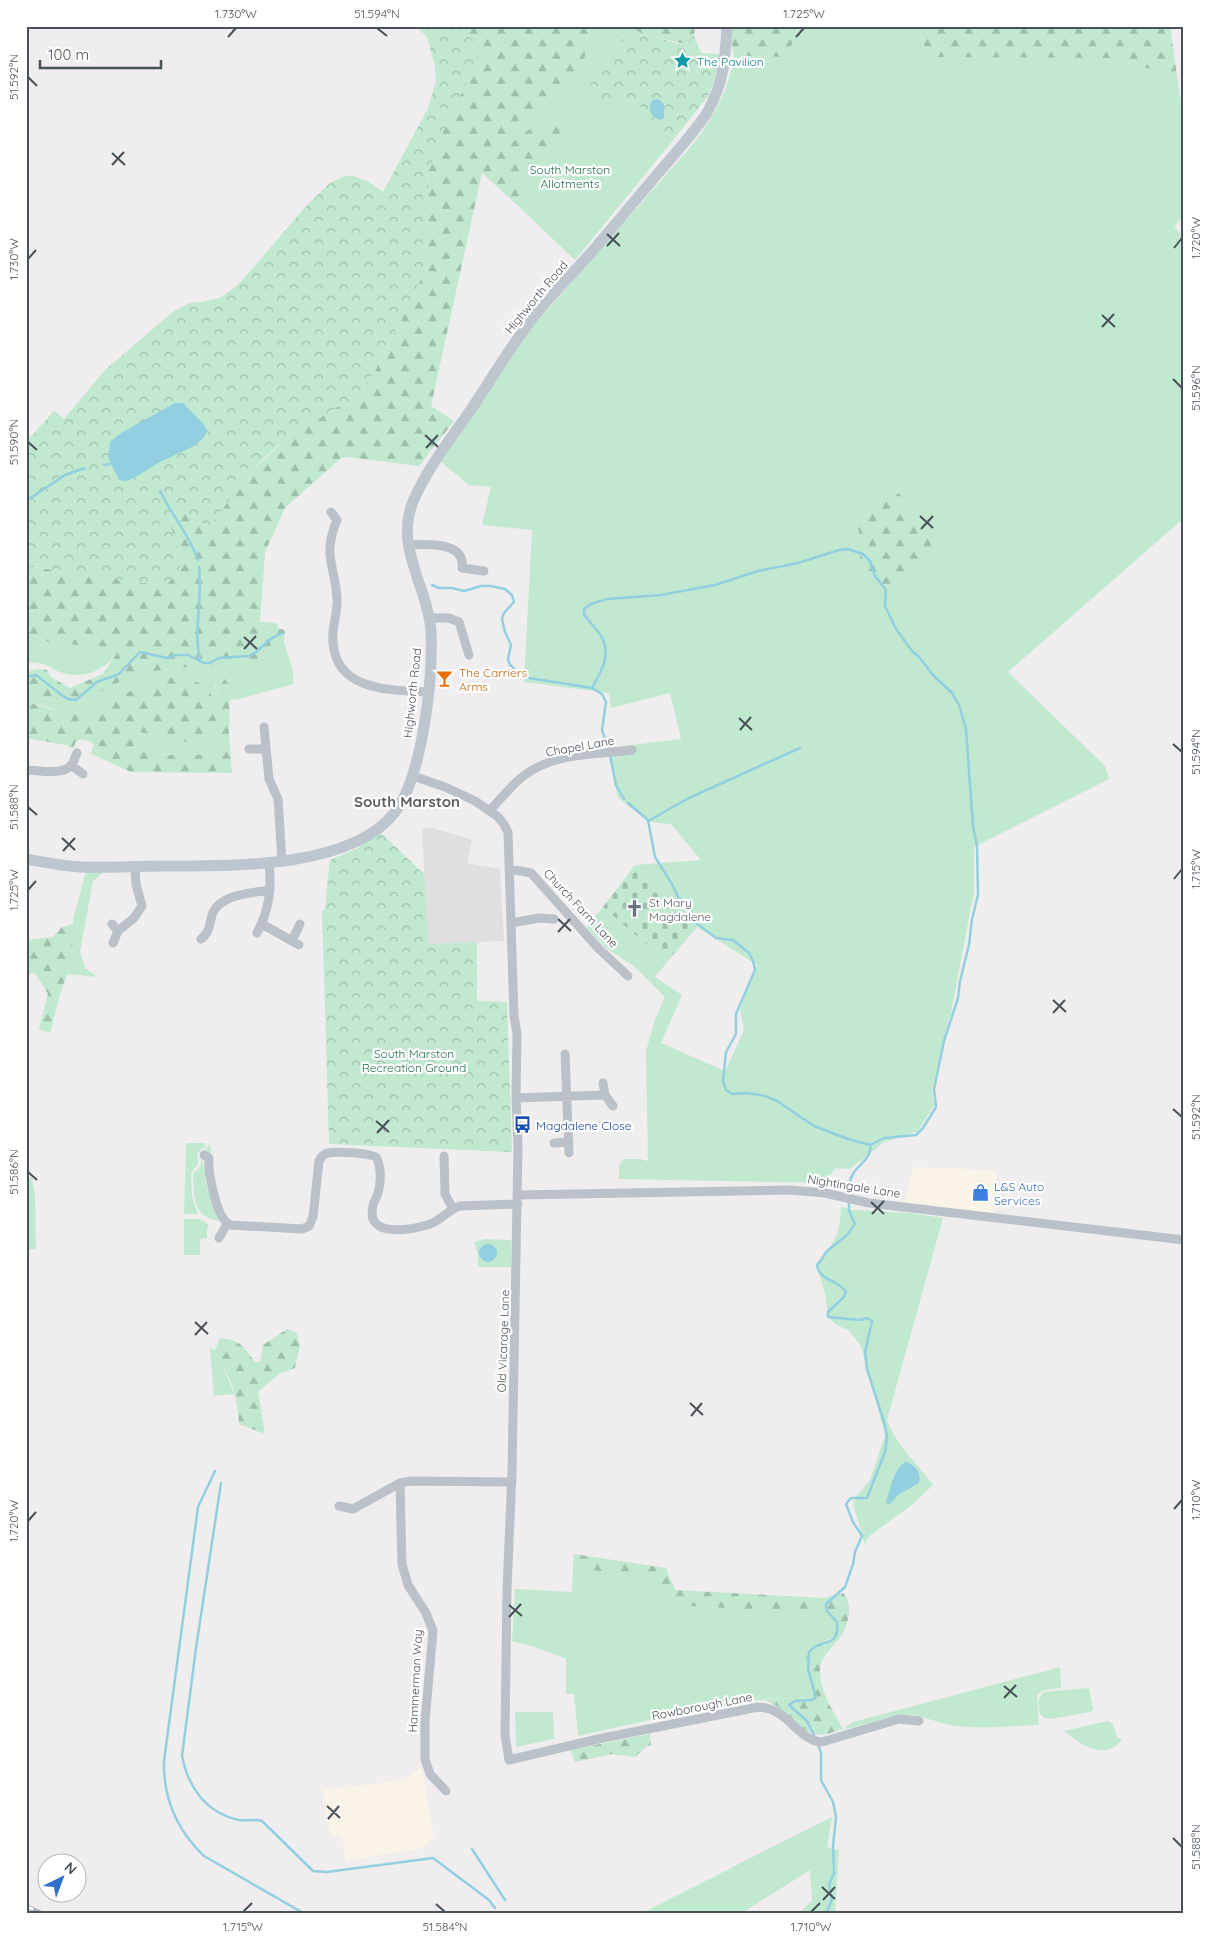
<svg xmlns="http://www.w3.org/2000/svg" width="1210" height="1940" viewBox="0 0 1210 1940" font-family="Quicksand,sans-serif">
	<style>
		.commercial { fill: #f9f4e7 }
		.education { fill: #e0dede }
		.green { fill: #c0e9d0 }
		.forest { fill: url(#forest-firs) }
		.cemetery { fill: url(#cemetery-stones) }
		.park { fill: url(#park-crowns) }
		.water { fill: #92cfe0 }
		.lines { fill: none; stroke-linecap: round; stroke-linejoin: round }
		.stream { stroke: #92cfe0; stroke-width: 2.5 }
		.street { stroke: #bac1c8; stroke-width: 9 }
		.secondary { stroke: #bdc5cf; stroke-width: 11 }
		.rail-casing { stroke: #b0b2b7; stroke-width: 4.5 }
		.rail { stroke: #fff; stroke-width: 2.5; stroke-dasharray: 8; stroke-linecap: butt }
		.ticks { fill: none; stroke: #485058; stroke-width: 2 }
		.labels { text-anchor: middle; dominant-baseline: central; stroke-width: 4.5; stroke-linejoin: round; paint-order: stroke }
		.culture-label { font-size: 12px; fill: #0d838f; stroke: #fff; text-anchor: start }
		.park-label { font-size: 12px; fill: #21704a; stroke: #fff }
		.street-label { font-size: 12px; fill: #485058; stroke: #fff }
		.food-label { font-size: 12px; fill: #c56008; stroke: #fff; text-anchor: start }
		.worship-label { font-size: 12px; fill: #5b616d; stroke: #fff; text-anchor: start }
		.transit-label { font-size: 12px; fill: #164399; stroke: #fff; text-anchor: start }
		.shop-label { font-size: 12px; fill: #366cbe; stroke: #fff; text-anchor: start }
		.quarter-label { font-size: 15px; font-weight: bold; fill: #5b5d61; stroke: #fff }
		.neatline { fill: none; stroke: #485058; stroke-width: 2 }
		.ticks-label { font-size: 12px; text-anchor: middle; fill: #485058 }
	</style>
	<defs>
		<pattern id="forest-firs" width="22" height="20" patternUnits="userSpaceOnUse" patternTransform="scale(1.25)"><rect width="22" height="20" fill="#c0e9d0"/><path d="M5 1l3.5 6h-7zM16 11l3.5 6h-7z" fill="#9ebfac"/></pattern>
		<pattern id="cemetery-stones" width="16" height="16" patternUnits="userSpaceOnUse" patternTransform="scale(1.25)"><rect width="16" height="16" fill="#c0e9d0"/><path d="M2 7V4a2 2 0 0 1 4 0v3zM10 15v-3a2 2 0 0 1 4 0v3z" fill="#9ebfac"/></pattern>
		<pattern id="park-crowns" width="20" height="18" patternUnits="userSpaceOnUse" patternTransform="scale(1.25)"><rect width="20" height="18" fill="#c0e9d0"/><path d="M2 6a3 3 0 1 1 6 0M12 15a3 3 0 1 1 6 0" fill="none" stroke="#9ebfac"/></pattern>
	</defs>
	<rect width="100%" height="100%" fill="#efeded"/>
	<path class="commercial" d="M914,1167L993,1170L997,1177L993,1215L905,1202Z
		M421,1767L434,1835L422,1848L346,1861L342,1837L332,1835L329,1830L323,1790L398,1781L408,1778Z"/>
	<path class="education" d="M422,828H433L472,840L467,863L500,869L504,941L428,945Z"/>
	<path class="green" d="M589,26L629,27L614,52L583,94L628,97L641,107L647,120L674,139L575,260L482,172L509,145L516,127L521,121L578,77L586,53Z
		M799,26H919L927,57L1108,58L1177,76L1184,124V215L1174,227L1184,238V518L1008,672L1105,766L1109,779L974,847V891L951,1013L945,1033L932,1090L934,1105L918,1131L883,1143L850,1169L835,1168L825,1183L619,1179V1165L624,1159H640L648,1161L646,1051L655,1020L665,997L635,967L606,948L586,927L603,907L667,962L655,977L682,995L661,1043L725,1071L744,1030L740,1010L757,965L697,927L699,920L635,865L701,860L671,824L649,822L618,798L607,748L681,739L670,693L611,708L609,693L524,682L532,530L482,525L491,487L469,485L440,461L522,339L694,143C714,117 729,89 734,56L787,57Z
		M26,632L52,643L94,644L106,647L117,653C106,669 87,678 67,674C48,670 50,661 26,663Z
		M274,642H284L292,667L294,684L235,700L230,699V686L214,684C225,707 223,730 215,753C188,756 160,756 134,750L139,732L192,743L82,713L69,715L45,706L26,702V694L75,705L137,673L197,666L237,664L251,668Z
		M86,871H105L93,881L80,952L85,968L98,977L68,974L72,962L73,920Z
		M186,1143H205V1146L197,1153L198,1164L191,1173L192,1197L198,1214H184Z
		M208,1145H210L211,1155L201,1157L207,1175L205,1180L209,1194L220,1221C193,1218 194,1197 193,1174L201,1166V1152L207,1148Z
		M26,1178H32L35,1195L36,1249H26Z
		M841,1207L854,1210L910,1213L943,1218L887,1420C896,1445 917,1463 933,1485L913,1504L868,1537L865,1545L853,1504L857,1495L870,1480L885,1435L861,1346L849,1331L835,1324L828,1316L825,1293L816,1264C835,1242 840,1236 841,1207Z
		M184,1219H200L209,1225L207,1230V1238L200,1239V1255H184Z
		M484,1239L511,1240V1267H478V1255L474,1242Z
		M210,1348L215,1350C221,1366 229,1378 234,1394L214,1396Z
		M573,1568L659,1578L670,1605L820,1613C829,1619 834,1624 835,1636L813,1647L805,1664L812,1697L758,1700L672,1715L578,1736L574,1694H566V1659L535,1647L512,1641L515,1589L572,1592Z
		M1060,1667L1061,1688L1044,1690L1037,1695L1039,1725C1011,1726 983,1729 955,1726C938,1723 920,1714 902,1715C882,1717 863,1727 843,1729L853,1722Z
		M1089,1688L1093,1710L1090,1712L1050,1719L1045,1718L1040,1714L1038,1701L1043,1692Z
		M515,1712H553L554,1739L516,1747Z
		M1108,1721L1113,1724L1117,1738H1120L1122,1740C1103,1762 1081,1744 1064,1731Z
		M832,1817L827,1847L839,1850L835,1914H798L812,1901L810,1870L740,1914H640Z"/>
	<path class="forest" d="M458,26H589L586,53L578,77L521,121L516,127L509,145L531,128L557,119L561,131L557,137L542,150L520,179L519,196L516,204L482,173L431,406L454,421L419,466L347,457L341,458L285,508L265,552L260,622L277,623V626L280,629L285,630L284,642H274L251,668L237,664L197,666L137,673L75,705L26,694V673L36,669L47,670L51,677L70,688L103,674L117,653C89,638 77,649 52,643C43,640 34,636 26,632V566L166,586L184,562L169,523L187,513L205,525H212L241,481L295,431L310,424L337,407L348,404L354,400L375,371L420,281L425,259L429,170L432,159L444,129L477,62L472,39Z
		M628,26H695L694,36L685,44L643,34Z
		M731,26H799L787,57L734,56L730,35Z
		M919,26H1170L1177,76L1108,58L927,57Z
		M899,493L935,546L886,594L860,564L861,545L856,513Z
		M219,671L230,686L229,735L232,773L131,772L91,754L94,744C88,740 83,738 76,741L73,749L66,745L26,738V702C42,705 67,717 82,713C115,705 169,658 203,686C207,690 210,692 212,697C218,716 221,718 217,738L192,743L139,732L134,749C159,757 188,756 215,753C222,735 223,718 219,698C217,689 214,684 215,675Z
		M73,924L72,962L61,991L50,1033L39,1029L48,994L35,973L26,975V940L53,937L62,927Z
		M287,1329L297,1333L300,1345L295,1368L279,1374L258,1392L265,1434L239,1424C238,1409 236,1394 230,1380C225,1370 219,1361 215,1350L220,1338C241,1340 243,1346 255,1362H260L263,1345Z
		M574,1554L666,1568L675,1590L823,1598L843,1593C854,1603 848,1625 841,1636C833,1649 820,1654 820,1672C820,1692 834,1712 843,1729L824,1735L813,1734L805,1730L778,1707L765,1700L812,1697C808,1681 798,1659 813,1647C820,1642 829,1642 835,1636C834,1624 829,1619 820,1613L670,1605L659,1578L573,1568Z
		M650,1734L651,1745L646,1747L635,1757L612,1754L575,1762L570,1750Z"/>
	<path class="cemetery" d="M635,865L699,920L697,927L667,962L603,907Z"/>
	<path class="park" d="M416,26H458L472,39L476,48L477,62L444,129L429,170L425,259L420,281L375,371L354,400L348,404L337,407L310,424L295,431L262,460L242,481L212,525H205L187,513L169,523L184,562L166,586L26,566V442L54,411L64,419L106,369L174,311L190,303L201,302L220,298L239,284L307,205L330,183L345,176H354L369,182L383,192L428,108L436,81L435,67L427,37Z
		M629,27L643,34L680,44H685L694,36L701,53L721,54L713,84L708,96L674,139L647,120L641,107L628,97L622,104L587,96L583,94L614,52Z
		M379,831L425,875L428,944L477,942V1001L507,1002L512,1152L329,1144L322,911L325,908L330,860L358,848Z"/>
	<path class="water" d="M658,99L664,104V118L661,120C653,118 649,113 650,104L653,100Z
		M175,403H183L205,426L207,431L205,436L196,445L158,463L134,478L125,481L119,480L108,457L110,442L121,433Z
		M479 1253a9 9 0 1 1 18 0a9 9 0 1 1-18 0Z
		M905,1462C915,1464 922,1473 919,1483L898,1495L890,1504L886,1503C890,1490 893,1470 905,1462Z"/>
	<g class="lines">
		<path class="stream" d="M104,465L110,464
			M160,491C171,514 190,536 198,560
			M26,501L65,475L85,468
			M199,567C203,598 193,629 200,660
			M432,585L439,588H452L464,591L481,586H491L505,589L512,595L514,602L504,613L502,619L505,632L511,645L508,659L510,665L523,677L592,688L602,694L606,702L602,730L609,750
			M26,677L36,675L63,696L68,699L76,700L97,682L119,674L140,652L167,658L176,655H188L204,663H210L219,658L249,656L256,652L272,638L282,633
			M592,688C601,672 612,654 601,636C596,628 589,622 584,614V609L591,604L607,599L661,595L715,585L758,571L798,563L839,550L848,549L863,554L870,561L875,576L886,590L885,606L896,629L912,651L920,658L932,674L952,693L959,705L966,729L973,826L977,846L978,895L972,919L969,945L960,981L958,998L944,1041L934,1089L936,1107L923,1128L916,1135L884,1138L870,1145
			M610,755L616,785L624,799
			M628,803L648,820L655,857L672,884L678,897L689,908L695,922L716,938L733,940L749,953L753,961L755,970L736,1014V1034L726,1052L723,1081L726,1090L732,1094L747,1093L765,1096L777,1101L814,1126L848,1139L870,1145
			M648,821L689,798L800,748
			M849,1196C849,1190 849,1181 852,1176C857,1164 873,1159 870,1145
			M215,1471L198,1507L164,1761C163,1798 177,1830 204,1856L305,1914
			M221,1483L196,1648L182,1756C188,1787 206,1813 239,1820C247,1821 255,1819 262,1821L313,1871L327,1872L433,1858L489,1900L495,1908
			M815,1737L807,1721L789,1705L795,1701L812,1700L816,1697L808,1669L809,1652C820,1637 840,1650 837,1622L827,1611L826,1604L845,1587L853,1564L855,1552L862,1536L853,1522L846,1504L851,1498H867L885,1452L887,1437L885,1425L867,1369L865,1352L872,1321L867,1318L860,1320L828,1317V1312L844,1297L846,1292C839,1280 820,1281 817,1266L827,1251L847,1235L855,1224L849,1211V1202
			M818,1744L821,1753V1780L833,1802L836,1817L833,1846L834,1873L829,1885L832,1899L826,1914
			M472,1849L505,1900"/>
		<path class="street" d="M331,512L337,520C322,556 335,565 337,598C338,614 331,628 333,643C337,692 392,690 428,692
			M408,545C425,544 466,541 462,568L484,571
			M430,618H449L459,622L469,655
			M264,727L269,779L278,799L282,862
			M249,749H265
			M71,765L83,774
			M26,770C39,770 61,776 72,765C74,762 75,756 77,753
			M413,776L445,787L475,801L497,816L503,823L508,832L514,1016L517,1033L516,1098L518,1147L512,1472L507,1589L505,1735L509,1760L598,1739L758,1707C789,1708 796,1740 822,1742L899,1719L919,1721
			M490,810C505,795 518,776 538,767C565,753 603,754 632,750
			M510,869L531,873L599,949L628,976
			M511,923L539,918L554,919
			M112,924L118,931L134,918L142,906L136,884L135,866
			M262,924L299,945
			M257,933C269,910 272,889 269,864
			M201,939C210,932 209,926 212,915C219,894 252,893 270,890
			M292,941L300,924
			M113,943L118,931
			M565,1054L569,1153
			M603,1083L605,1095L613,1106
			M516,1098L605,1095
			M554,1143L569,1142
			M204,1155L209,1158C208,1172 216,1220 231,1225L302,1229L309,1226L313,1217L319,1161C321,1157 323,1154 328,1153C337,1151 368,1153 376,1157C382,1167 381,1185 377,1196C376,1199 373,1203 373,1206C365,1238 410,1230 427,1225C440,1222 447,1210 460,1206L518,1204
			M444,1156L445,1194L453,1209
			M518,1195L790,1190L825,1193L869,1203L1184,1240
			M219,1238L227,1224
			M400,1483L402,1564L408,1585L426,1613L433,1631L425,1721V1759L430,1774L446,1791
			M339,1506L353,1509L400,1483L411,1481L512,1482"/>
		<path class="secondary" d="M26,859C44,862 62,866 80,867C107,868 136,866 163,866C229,866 352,869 395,812C423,775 433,678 431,632C428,585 393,547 414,499C429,466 452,437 472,408C493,377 512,343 536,314C555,291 576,270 596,247C614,226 632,204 650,183C669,160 690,138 707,113C724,81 725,62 727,26"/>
		<defs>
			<path id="rail" d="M26,1906L43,1914"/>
		</defs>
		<use href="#rail" class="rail-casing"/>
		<use href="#rail" class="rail"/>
	</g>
	<path class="ticks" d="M377,28L387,36M228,37L236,28M796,37L804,28M28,77L37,86M112,153L125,165M112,165L124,152M607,234L620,246M607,246L619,233M1174,248L1182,238M28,259L36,250M1102,315L1115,327M1102,327L1114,314M1173,379L1182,388M425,435L438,447M28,442L37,450M426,448L438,435M920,516L933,528M921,529L933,516M244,637L257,649M244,649L256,636M739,718L752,730M740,730L751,717M1173,744L1182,752M28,807L37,815M62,838L75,850M63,851L75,838M1174,879L1182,869M28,890L36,881M558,919L571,931M558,932L570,919M1053,1000L1066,1012M1053,1013L1065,1000M1173,1109L1182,1117M376,1121L389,1132M377,1133L389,1120M28,1172L37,1180M871,1202L884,1214M872,1214L884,1201M195,1322L208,1334M195,1335L207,1322M690,1403L703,1415M691,1416L702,1403M1174,1509L1182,1500M28,1521L36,1512M509,1605L522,1616M509,1617L521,1604M1004,1686L1017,1697M1004,1698L1016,1685M327,1806L340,1818M328,1819L339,1806M1173,1838L1182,1847M822,1887L835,1899M823,1900L835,1887M436,1904L445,1912M243,1912L252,1903M811,1912L820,1903"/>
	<defs>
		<symbol id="sight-bare" viewBox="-9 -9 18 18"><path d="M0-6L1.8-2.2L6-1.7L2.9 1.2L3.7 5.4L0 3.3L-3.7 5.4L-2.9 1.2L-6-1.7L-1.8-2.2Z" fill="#0f9aa8" stroke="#fff" stroke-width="2.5" paint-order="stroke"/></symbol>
		<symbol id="bar-bare" viewBox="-9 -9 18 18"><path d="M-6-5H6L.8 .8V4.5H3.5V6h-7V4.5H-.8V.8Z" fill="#e8710a" stroke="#fff" stroke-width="2.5" paint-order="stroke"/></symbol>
		<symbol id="church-bare" viewBox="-9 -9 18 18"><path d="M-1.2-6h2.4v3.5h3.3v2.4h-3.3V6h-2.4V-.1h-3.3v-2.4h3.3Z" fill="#6b7280" stroke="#fff" stroke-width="2.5" paint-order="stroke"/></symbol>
		<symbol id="bus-bare" viewBox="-9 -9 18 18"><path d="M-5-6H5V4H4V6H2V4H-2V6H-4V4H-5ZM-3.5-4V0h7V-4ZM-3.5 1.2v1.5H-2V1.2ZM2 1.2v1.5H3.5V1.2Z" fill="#1a4fb4" stroke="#fff" stroke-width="2.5" paint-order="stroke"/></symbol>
		<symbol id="shop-bare" viewBox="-9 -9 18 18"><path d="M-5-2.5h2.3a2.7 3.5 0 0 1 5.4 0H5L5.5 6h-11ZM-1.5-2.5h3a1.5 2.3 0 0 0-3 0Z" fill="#3f7fe0" stroke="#fff" stroke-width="2.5" paint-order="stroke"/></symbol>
	</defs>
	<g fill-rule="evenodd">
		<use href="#sight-bare" x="670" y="48" width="25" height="25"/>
		<use href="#bar-bare" x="432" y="666" width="25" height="25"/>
		<use href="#church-bare" x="622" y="896" width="25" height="25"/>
		<use href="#bus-bare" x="510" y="1112" width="25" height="25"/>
		<use href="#shop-bare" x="968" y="1180" width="25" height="25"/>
	</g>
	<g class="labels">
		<g class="culture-label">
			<text x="697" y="61">The Pavilion</text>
		</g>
		<g class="park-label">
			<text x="570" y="169">South Marston<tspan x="570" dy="14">Allotments</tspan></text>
			<text x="414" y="1053">South Marston<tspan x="414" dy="14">Recreation Ground</tspan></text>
		</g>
		<g class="street-label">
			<text transform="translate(536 297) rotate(-50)">Highworth Road</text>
			<text transform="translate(412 693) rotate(-84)">Highworth Road</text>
			<text transform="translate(580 746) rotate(-10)">Chapel Lane</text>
			<text transform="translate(581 908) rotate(47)">Church Farm Lane</text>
			<text transform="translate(854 1186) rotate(9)">Nightingale Lane</text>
			<text transform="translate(503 1341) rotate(-88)">Old Vicarage Lane</text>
			<text transform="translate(415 1681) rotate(-87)">Hammerman Way</text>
			<text transform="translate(702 1706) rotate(-11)">Rowborough Lane</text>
		</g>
		<g class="food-label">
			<text x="459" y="672">The Carriers<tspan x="459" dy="14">Arms</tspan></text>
		</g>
		<g class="worship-label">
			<text x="649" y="902">St Mary<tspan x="649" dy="14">Magdalene</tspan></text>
		</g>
		<g class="transit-label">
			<text x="536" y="1125">Magdalene Close</text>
		</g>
		<g class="shop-label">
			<text x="994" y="1186">L&amp;S Auto<tspan x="994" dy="14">Services</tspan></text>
		</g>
		<g class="quarter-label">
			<text x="407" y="801">South Marston</text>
		</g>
	</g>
	<rect width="1210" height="1940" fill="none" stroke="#ffffff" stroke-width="55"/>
	<g transform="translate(62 1878) rotate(42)"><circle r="24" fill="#ffffff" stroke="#b6b9bc"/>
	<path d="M0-4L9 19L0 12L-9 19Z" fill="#2e6fc8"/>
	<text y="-8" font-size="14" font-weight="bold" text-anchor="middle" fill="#485058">N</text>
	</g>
	<path d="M40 60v8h121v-8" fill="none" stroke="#485058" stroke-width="2.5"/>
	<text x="48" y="60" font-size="15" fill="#485058" stroke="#ffffff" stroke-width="4" paint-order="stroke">100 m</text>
	<rect x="28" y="28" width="1154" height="1884" class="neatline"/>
	<g class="ticks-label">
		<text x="236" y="18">1.730°W</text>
		<text x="377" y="18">51.594°N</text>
		<text x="804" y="18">1.725°W</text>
		<text transform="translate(14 77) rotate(-90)" y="4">51.592°N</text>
		<text transform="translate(1196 238) rotate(-90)" y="4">1.720°W</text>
		<text transform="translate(14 259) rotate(-90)" y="4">1.730°W</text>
		<text transform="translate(1196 388) rotate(-90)" y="4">51.596°N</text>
		<text transform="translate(14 442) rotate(-90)" y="4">51.590°N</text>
		<text transform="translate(1196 752) rotate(-90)" y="4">51.594°N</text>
		<text transform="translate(14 807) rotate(-90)" y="4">51.588°N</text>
		<text transform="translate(1196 869) rotate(-90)" y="4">1.715°W</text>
		<text transform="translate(14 890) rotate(-90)" y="4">1.725°W</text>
		<text transform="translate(1196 1117) rotate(-90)" y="4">51.592°N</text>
		<text transform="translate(14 1172) rotate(-90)" y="4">51.586°N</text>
		<text transform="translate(1196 1500) rotate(-90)" y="4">1.710°W</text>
		<text transform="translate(14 1521) rotate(-90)" y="4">1.720°W</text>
		<text transform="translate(1196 1847) rotate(-90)" y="4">51.588°N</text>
		<text x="243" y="1931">1.715°W</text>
		<text x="445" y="1931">51.584°N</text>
		<text x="811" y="1931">1.710°W</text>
	</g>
</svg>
